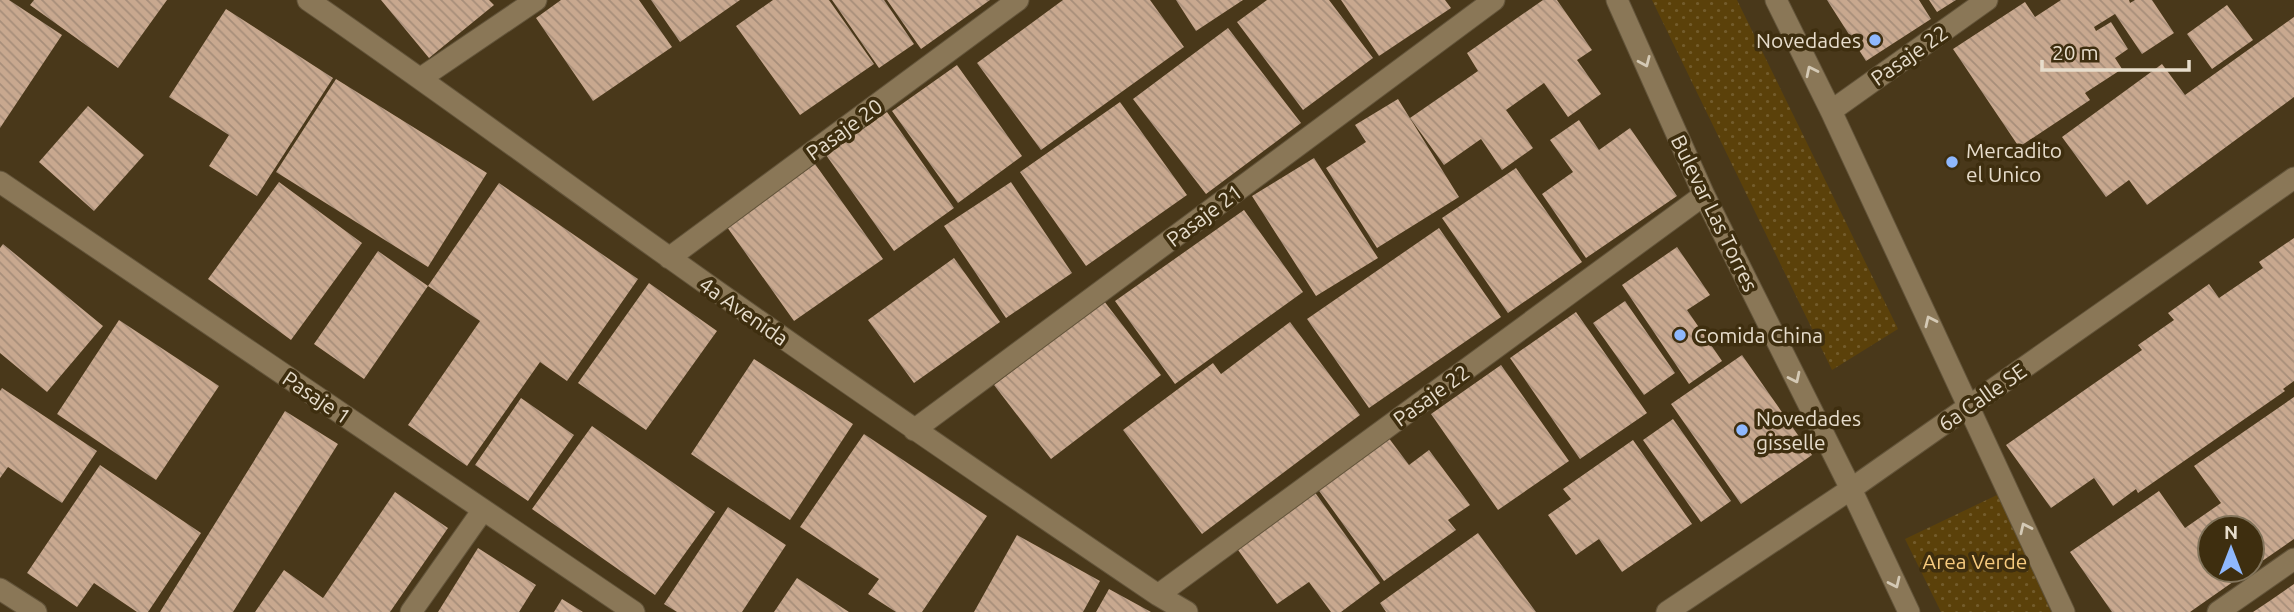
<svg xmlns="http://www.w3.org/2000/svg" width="2294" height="612" viewBox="0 0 2294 612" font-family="Ubuntu,sans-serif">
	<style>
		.park { fill: url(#park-dots) }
		.building { fill: url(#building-back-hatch) }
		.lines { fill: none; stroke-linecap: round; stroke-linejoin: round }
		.minor-casing { stroke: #63543a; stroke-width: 23 }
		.minor { stroke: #8a7757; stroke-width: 21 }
		.oneway { stroke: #d4c9b5 }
		.poi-dot { fill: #8fb8fd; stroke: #3e2e0f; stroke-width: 2.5 }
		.labels { text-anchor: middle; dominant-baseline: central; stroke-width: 7; stroke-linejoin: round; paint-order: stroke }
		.poi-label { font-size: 21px; fill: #e7ddcc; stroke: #3e2e0f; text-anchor: start }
		.street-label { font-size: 21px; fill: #e7ddcc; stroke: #3e2e0f }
		.park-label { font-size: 21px; fill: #f7cb7f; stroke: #3e2e0f }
	</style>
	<defs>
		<pattern id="park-dots" width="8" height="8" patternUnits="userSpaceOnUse" patternTransform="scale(1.75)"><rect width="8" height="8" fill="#5b410a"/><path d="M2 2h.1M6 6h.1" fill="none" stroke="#735c2c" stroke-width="1.8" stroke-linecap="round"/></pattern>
		<pattern id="building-back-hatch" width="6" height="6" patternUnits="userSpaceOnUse" patternTransform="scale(1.75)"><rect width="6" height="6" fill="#c8a88f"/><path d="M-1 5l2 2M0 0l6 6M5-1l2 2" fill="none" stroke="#a78e7a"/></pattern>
	</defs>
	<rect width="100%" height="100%" fill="#49381a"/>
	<path class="park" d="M1652,0H1737L1898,329L1832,370Z
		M1999,494L2051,612H1941L1905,539Z"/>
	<path class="building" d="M0,0H9L62,35L0,128Z
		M34,0H167L118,68L30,5Z
		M381,0H489L494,5L429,58Z
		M561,0H639L672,47L593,101L536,18Z
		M651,0H740L680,42Z
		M773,0H829L874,64L800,115L736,26Z
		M832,0H884L914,44L879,68Z
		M887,0H990L921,49Z
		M1063,0H1150L1184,47L1041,150L977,63Z
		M1176,0H1243L1196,31Z
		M1267,0H1329L1373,58L1303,110L1237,22Z
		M1341,0H1445L1451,8L1379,56Z
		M1543,0H1557L1592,50L1577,60L1601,94L1568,117L1544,83L1506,110L1533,148L1502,170L1481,139L1444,165L1410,118L1478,71L1467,53Z
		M1827,0H1919L1931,19L1866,61Z
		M1929,0H1956L1937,12Z
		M2061,0H2129L2130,3L2135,0H2152L2174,33L2142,54L2115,14L2094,27L2096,31L2111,22L2128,49L2115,58L2122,69L2085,93L2090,100L2019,147L1953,49L2025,2L2035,17Z
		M2227,5L2253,40L2212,69L2187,34Z
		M226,9L333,78L257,196L209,166L229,135L169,97Z
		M2294,17V97L2147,205L2129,180L2106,197L2062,137L2162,64L2185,95Z
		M1228,28L1301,123L1206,194L1133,99Z
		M957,65L1022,156L958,203L892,111Z
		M336,79L487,173L428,267L276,172Z
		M1398,99L1459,197L1377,248L1326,168L1366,142L1355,125Z
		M1120,102L1187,195L1086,266L1020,172Z
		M88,106L144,155L94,211L39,162Z
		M887,112L954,208L894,251L826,155Z
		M1579,120L1599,150L1630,128L1677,196L1586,258L1542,194L1573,172L1550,140Z
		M1314,158L1378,258L1316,296L1252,196Z
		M815,164L883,259L794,321L727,227Z
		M1516,168L1582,262L1508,313L1442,218Z
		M279,182L362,243L291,340L208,279Z
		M1011,182L1072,273L1006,318L944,226Z
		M499,183L638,279L567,381L540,362L467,466L408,425L480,321L428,286Z
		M1244,210L1303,292L1175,384L1115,301Z
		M1439,228L1501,317L1369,408L1307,319Z
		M2294,238V381L2283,389L2285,391L2138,493L2136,489L2113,506L2094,478L2051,508L2006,445L2142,350L2138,345L2174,320L2168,313L2209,284L2219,298L2263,268L2259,262Z
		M3,244L103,326L47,392L0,353V248Z
		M1677,247L1710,295L1687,310L1722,361L1689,384L1622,285Z
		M378,251L428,286L364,379L314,344Z
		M954,258L1000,322L914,383L868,320Z
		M649,283L717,331L646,430L578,383Z
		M1104,301L1161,375L1051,459L994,385Z
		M1625,301L1675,373L1644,395L1593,323Z
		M1576,312L1647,413L1580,459L1510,358Z
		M119,320L219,386L156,480L57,414Z
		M1290,322L1360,415L1202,534L1123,430L1213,363L1221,374Z
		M1742,355L1812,455L1741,504L1671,404Z
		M754,359L853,424L790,520L691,454Z
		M1501,365L1569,461L1498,510L1431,414Z
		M2,388L97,451L62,503L8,467L0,478V391Z
		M2294,397V539L2252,568V528H2210V570H2250L2190,612H2112L2070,552L2159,491L2185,528L2221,503L2194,466Z
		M521,398L574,435L528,501L475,465Z
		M285,411L338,444L233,612H160Z
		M1673,419L1731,501L1701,522L1643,440Z
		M592,426L715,512L655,595L532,509Z
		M864,434L987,516L922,612H896L868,594L879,579L800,527Z
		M1388,437L1409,465L1429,450L1470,505L1448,520L1456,530L1384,581L1317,488Z
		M1633,440L1692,524L1622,572L1599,539L1576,555L1548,515L1571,499L1563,489Z
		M100,465L201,533L148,612H137L94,583L77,607L27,573Z
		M1311,487L1380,583L1341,612H1331L1309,582L1277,604L1233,543Z
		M395,492L448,528L390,612H255L284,570L323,598Z
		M728,507L786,545L742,612H677L664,604Z
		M1478,533L1536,612H1386L1380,603Z
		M1017,535L1100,581L1083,612H974Z
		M478,548L536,585L519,612H438Z
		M797,578L849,612H774Z
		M2294,584V612H2253L2271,600Z
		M1109,589L1151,612H1096Z
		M562,599L583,612H554Z"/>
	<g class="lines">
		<defs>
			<path id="minor" d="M308,0C430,84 549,172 670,258C831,373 994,484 1158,595L1187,612
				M1617,0L1704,195L1851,489L1909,612
				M1776,0L1831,111L2064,612
				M421,78L536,0
				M1831,111L1987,0
				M0,182L634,612
				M669,258L1018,0
				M914,430L1494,0
				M0,589L36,612
				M1158,595L1704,195
				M411,612L483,510
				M1667,612L1851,489L2294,178
				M2218,612L2294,559"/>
		</defs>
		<use href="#minor" class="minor-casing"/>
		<use href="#minor" class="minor"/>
	</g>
	<defs><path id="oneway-chevron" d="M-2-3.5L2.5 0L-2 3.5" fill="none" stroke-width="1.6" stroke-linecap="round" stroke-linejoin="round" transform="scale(1.75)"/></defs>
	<g class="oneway">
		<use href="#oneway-chevron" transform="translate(1645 62) rotate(66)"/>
		<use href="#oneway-chevron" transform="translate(1811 71) rotate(-116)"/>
		<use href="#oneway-chevron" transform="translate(1930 321) rotate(-115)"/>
		<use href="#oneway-chevron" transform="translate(1795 378) rotate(64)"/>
		<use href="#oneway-chevron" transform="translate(2025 528) rotate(-115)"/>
		<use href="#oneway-chevron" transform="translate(1895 583) rotate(65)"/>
	</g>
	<g class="poi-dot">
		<circle cx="1875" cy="40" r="7"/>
		<circle cx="1952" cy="162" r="7"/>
		<circle cx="1680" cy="335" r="7"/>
		<circle cx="1742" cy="430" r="7"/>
	</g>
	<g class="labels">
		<g class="poi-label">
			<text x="1861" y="40" text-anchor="end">Novedades</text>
			<text x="1966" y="150">Mercadito<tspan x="1966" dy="24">el Unico</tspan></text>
			<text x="1694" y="335">Comida China</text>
			<text x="1756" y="418">Novedades<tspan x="1756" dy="24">gisselle</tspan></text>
		</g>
		<g class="street-label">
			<text transform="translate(1909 55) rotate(-35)">Pasaje 22</text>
			<text transform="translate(844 129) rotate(-36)">Pasaje 20</text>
			<text transform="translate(1715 213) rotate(64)">Bulevar Las Torres</text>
			<text transform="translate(1204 215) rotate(-37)">Pasaje 21</text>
			<text transform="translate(744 311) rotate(35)">4a Avenida</text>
			<text transform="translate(1431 395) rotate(-36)">Pasaje 22</text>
			<text transform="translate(317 397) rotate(34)">Pasaje 1</text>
			<text transform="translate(1982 397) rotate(-35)">6a Calle SE</text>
		</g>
		<g class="park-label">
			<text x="1975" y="561">Area Verde</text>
		</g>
	</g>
	<g transform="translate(2231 549)"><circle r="33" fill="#3e2e0f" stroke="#82745b" stroke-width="2"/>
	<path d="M0-5L12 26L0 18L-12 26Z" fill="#8fb8fd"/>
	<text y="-10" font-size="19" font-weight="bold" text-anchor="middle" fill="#e7ddcc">N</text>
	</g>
	<path d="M2042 60v10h147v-10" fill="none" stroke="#e7ddcc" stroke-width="3.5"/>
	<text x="2052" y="60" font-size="21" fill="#e7ddcc" stroke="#3e2e0f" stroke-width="5" paint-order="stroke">20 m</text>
</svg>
